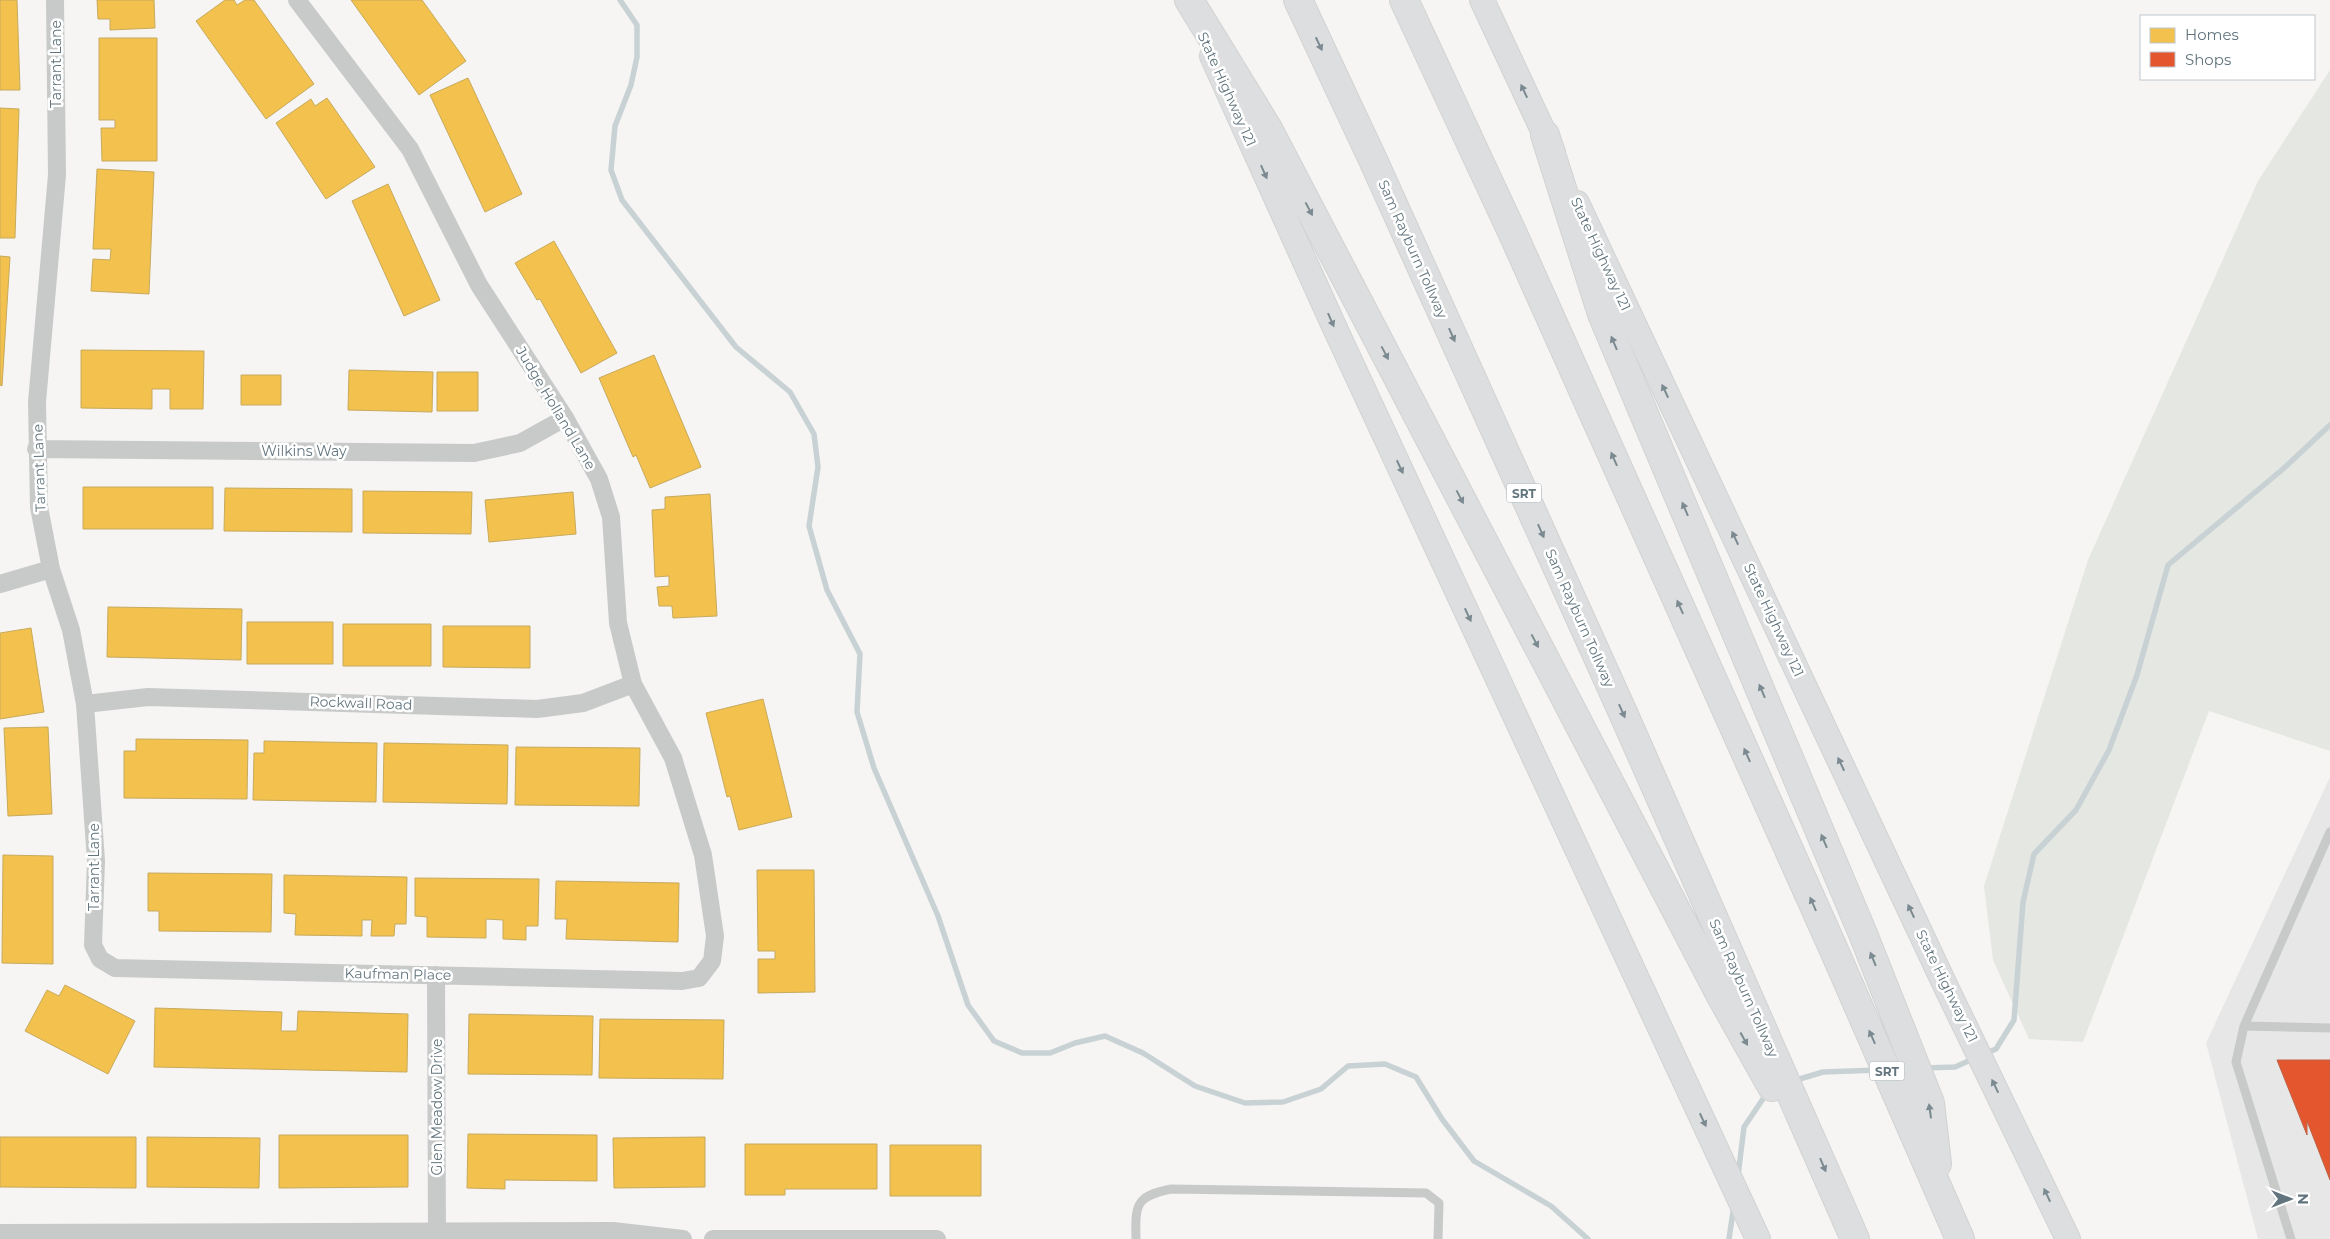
<svg xmlns="http://www.w3.org/2000/svg" width="2330" height="1239" viewBox="0 0 2330 1239" font-family="Montserrat,sans-serif">
	<style>
		.built { fill: #e6e7e6 }
		.green { fill: #e5e7e2 }
		.homes { fill: #f2c14e; stroke: #c7aa5c }
		.shops { fill: #e4572e; stroke: #bd6046 }
		.lines { fill: none; stroke-linecap: round; stroke-linejoin: round }
		.stream { stroke: #c8d2d4; stroke-width: 5.5 }
		.secondary-casing { stroke: #d1d2d2; stroke-width: 26 }
		.highway-casing { stroke: #d2d2d2; stroke-width: 30 }
		.lane { stroke: #c8caca; stroke-width: 9 }
		.street { stroke: #c8caca; stroke-width: 18 }
		.secondary { stroke: #dddedf; stroke-width: 24 }
		.highway { stroke: #dddedf; stroke-width: 28 }
		.oneway { fill: #7b8a91 }
		.labels { text-anchor: middle; dominant-baseline: central; stroke-width: 5; stroke-linejoin: round; paint-order: stroke }
		.shield { fill: #fff; stroke: #919ea5; stroke-width: 1 }
		.shield-label { font-size: 12px; font-weight: bold; fill: #62757e }
		.street-label { font-size: 14px; fill: #62757e; stroke: #fff }
	</style>
	<rect width="100%" height="100%" fill="#f6f5f4"/>
	<path class="built" d="M2330,777V1239H2258L2206,1043Z"/>
	<path class="green" d="M2330,70V751L2209,711L2083,1042L2029,1039L1993,960L1984,886L2088,560L2258,181Z"/>
	<path class="homes" d="M0,0H17L20,90H0Z
		M97,0H154L155,28L110,30V19H98Z
		M225,0H234L237,5L245,0H254L314,84L266,119L196,21Z
		M351,0H422L466,61L419,95Z
		M99,38H157V161H102L101,128H115V120H99Z
		M468,78L522,194L485,212L430,95Z
		M327,98L375,167L326,199L276,123L311,99L315,106Z
		M0,108L19,109L15,238H0Z
		M97,169L154,172L149,294L91,291L93,259L110,260L111,249H93Z
		M388,184L440,300L404,316L352,201Z
		M554,241L617,353L581,373L540,299L537,300L515,263Z
		M0,256L10,257L2,386L0,385Z
		M81,350L204,351L203,409H170V389H152V409L81,408Z
		M654,355L701,467L650,488L636,455L633,457L599,378Z
		M349,370L433,372L432,412L348,410Z
		M437,372H478V411H437Z
		M241,375H281V405H241Z
		M83,487H213V529H83Z
		M225,488L352,489V532L224,531Z
		M363,491L472,492L471,534L363,533Z
		M573,492L576,534L489,542L485,500Z
		M710,494L717,616L673,618L672,606H659L657,587L669,586V576L655,577L652,510L665,509V497Z
		M108,607L242,609L241,660L107,657Z
		M247,622H333V664H247Z
		M343,624H431V666H343Z
		M443,626H530V668L443,667Z
		M31,628L44,712L0,719V633Z
		M763,699L792,817L739,830L730,796L727,797L706,713Z
		M48,727L52,814L8,816L4,728Z
		M136,739L248,740L247,799L124,798V751H136Z
		M264,741L377,743L376,802L253,800L254,753H264Z
		M384,743L508,745L507,804L383,802Z
		M516,747L640,748L639,806L515,805Z
		M3,855L53,856V964L2,963Z
		M757,870H814L815,992L758,993V959H775V951H758Z
		M148,873L272,874L271,932L159,931V911H148Z
		M284,875L407,877L406,924H395L394,936H371L372,920H362V936L295,935L296,914L284,913Z
		M415,878L539,879L538,926H526V940L503,939V920L486,919V938L427,937V917L415,916Z
		M556,881L679,883L678,942L566,939L567,919H555Z
		M65,985L135,1021L108,1074L25,1031L47,990L59,996Z
		M155,1008L282,1012L281,1031H297L298,1011L408,1014L407,1072L154,1067Z
		M469,1014L593,1016L592,1075L468,1074Z
		M600,1019L724,1020L723,1079L599,1078Z
		M468,1134L597,1135V1181L505,1180V1189L467,1188Z
		M279,1135H408V1187L279,1188Z
		M0,1137H136V1188L0,1187Z
		M147,1137L260,1138L259,1188L147,1187Z
		M705,1137V1187L614,1188L613,1138Z
		M745,1144H877V1189H785V1195H745Z
		M890,1145H981V1196H890Z"/>
	<path class="shops" d="M2277,1060H2330V1180L2307,1121V1135Z"/>
	<g class="lines">
		<path class="stream" d="M620,0L637,25V57L631,85L615,126L611,170L622,200L736,347L790,392L814,434L818,467L809,526L827,590L860,654L857,712L874,768L938,916L968,1005L994,1041L1022,1053H1050L1075,1043L1105,1036L1143,1053L1195,1086L1245,1103L1283,1102L1321,1089L1348,1066L1385,1064L1416,1077L1442,1119L1474,1161L1551,1206L1588,1239
			M1984,1054L1996,1049L2014,1020L2023,902L2034,854L2076,810L2109,750L2137,675L2168,565L2283,469L2330,425
			M1924,1068L1955,1067L1975,1058
			M1793,1081L1823,1072L1878,1070
			M1738,1176L1744,1127L1767,1093
			M1729,1239L1734,1205"/>
		<defs>
			<path id="secondary" d="M1482,0L1553,152
				M1212,56L1333,324L1758,1239
				M1577,203L1946,987L2068,1239"/>
			<path id="highway" d="M1189,0L1268,129L1721,996L1772,1087
				M1298,0L1373,160L1624,715L1855,1239
				M1404,0L1513,234L1833,948L1960,1239
				M1545,135L1602,314L1863,934L1930,1103L1937,1164"/>
		</defs>
		<use href="#secondary" class="secondary-casing"/>
		<use href="#highway" class="highway-casing"/>
		<path class="lane" d="M2244,1026L2330,1028
			M1136,1239C1135,1204 1136,1196 1171,1189L1426,1193L1439,1203L1438,1239
			M2291,1239L2236,1062L2244,1026L2330,832"/>
		<path class="street" d="M55,0L57,175L37,402L39,507L51,569L71,630L85,704L96,861L93,945L100,959L115,968L682,981L699,978L712,961L715,936L703,855L673,758L633,684L618,623L611,517L599,479L565,418L479,285L410,149L297,0
			M36,449L474,453L520,443L565,418
			M0,584L51,569
			M85,704L148,697L537,709L583,703L633,684
			M436,975L437,1239
			M0,1233L613,1231L683,1239
			M713,1239H937"/>
		<use href="#secondary" class="secondary"/>
		<use href="#highway" class="highway"/>
	</g>
	<defs><path id="oneway-solid" d="M-6-.8H1V-3.2L6.5 0L1 3.2V.8H-6Z" transform="scale(1.25)"/></defs>
	<g class="oneway">
		<use href="#oneway-solid" transform="translate(1319 44) rotate(65)"/>
		<use href="#oneway-solid" transform="translate(1524 91) rotate(-115)"/>
		<use href="#oneway-solid" transform="translate(1264 172) rotate(66)"/>
		<use href="#oneway-solid" transform="translate(1309 209) rotate(62)"/>
		<use href="#oneway-solid" transform="translate(1331 320) rotate(66)"/>
		<use href="#oneway-solid" transform="translate(1452 335) rotate(66)"/>
		<use href="#oneway-solid" transform="translate(1614 343) rotate(-113)"/>
		<use href="#oneway-solid" transform="translate(1385 353) rotate(62)"/>
		<use href="#oneway-solid" transform="translate(1665 391) rotate(-115)"/>
		<use href="#oneway-solid" transform="translate(1614 459) rotate(-114)"/>
		<use href="#oneway-solid" transform="translate(1400 467) rotate(65)"/>
		<use href="#oneway-solid" transform="translate(1460 497) rotate(62)"/>
		<use href="#oneway-solid" transform="translate(1685 509) rotate(-113)"/>
		<use href="#oneway-solid" transform="translate(1541 531) rotate(66)"/>
		<use href="#oneway-solid" transform="translate(1735 538) rotate(-115)"/>
		<use href="#oneway-solid" transform="translate(1680 607) rotate(-114)"/>
		<use href="#oneway-solid" transform="translate(1468 615) rotate(65)"/>
		<use href="#oneway-solid" transform="translate(1535 641) rotate(62)"/>
		<use href="#oneway-solid" transform="translate(1762 691) rotate(-113)"/>
		<use href="#oneway-solid" transform="translate(1622 711) rotate(66)"/>
		<use href="#oneway-solid" transform="translate(1747 755) rotate(-114)"/>
		<use href="#oneway-solid" transform="translate(1841 764) rotate(-115)"/>
		<use href="#oneway-solid" transform="translate(1824 841) rotate(-113)"/>
		<use href="#oneway-solid" transform="translate(1813 904) rotate(-114)"/>
		<use href="#oneway-solid" transform="translate(1911 911) rotate(-115)"/>
		<use href="#oneway-solid" transform="translate(1873 959) rotate(-112)"/>
		<use href="#oneway-solid" transform="translate(1872 1037) rotate(-114)"/>
		<use href="#oneway-solid" transform="translate(1744 1039) rotate(61)"/>
		<use href="#oneway-solid" transform="translate(1995 1086) rotate(-116)"/>
		<use href="#oneway-solid" transform="translate(1930 1111) rotate(-98)"/>
		<use href="#oneway-solid" transform="translate(1703 1120) rotate(65)"/>
		<use href="#oneway-solid" transform="translate(1823 1165) rotate(67)"/>
		<use href="#oneway-solid" transform="translate(2047 1195) rotate(-115)"/>
	</g>
	<g class="labels">
		<g class="shield">
			<rect x="1506.5" y="483.5" width="35" height="19" rx="4"/>
			<rect x="1869.5" y="1061.5" width="35" height="19" rx="4"/>
		</g>
		<g class="shield-label">
			<text x="1524" y="493">SRT</text>
			<text x="1887" y="1071">SRT</text>
		</g>
		<g class="street-label">
			<text transform="translate(56 64) rotate(-90)">Tarrant Lane</text>
			<text transform="translate(1227 89) rotate(66)">State Highway 121</text>
			<text transform="translate(1413 249) rotate(66)">Sam Rayburn Tollway</text>
			<text transform="translate(1601 254) rotate(65)">State Highway 121</text>
			<text transform="translate(556 408) rotate(59)">Judge Holland Lane</text>
			<text x="304" y="451">Wilkins Way</text>
			<text transform="translate(39 468) rotate(-92)">Tarrant Lane</text>
			<text transform="translate(1580 618) rotate(66)">Sam Rayburn Tollway</text>
			<text transform="translate(1774 620) rotate(65)">State Highway 121</text>
			<text transform="translate(361 703) rotate(2)">Rockwall Road</text>
			<text transform="translate(94 867) rotate(-90)">Tarrant Lane</text>
			<text transform="translate(398 974) rotate(1)">Kaufman Place</text>
			<text transform="translate(1947 986) rotate(64)">State Highway 121</text>
			<text transform="translate(1744 988) rotate(66)">Sam Rayburn Tollway</text>
			<text transform="translate(437 1107) rotate(-90)">Glen Meadow Drive</text>
		</g>
	</g>
	<rect x="2140" y="15" width="175" height="65" fill="#ffffff" stroke="#c0c8cb"/>
	<rect x="2150" y="28" width="25" height="15" fill="#f2c14e" stroke="#c0c8cb"/>
	<text x="2185" y="40" font-size="15" fill="#62757e">Homes</text>
	<rect x="2150" y="52" width="25" height="15" fill="#e4572e" stroke="#c0c8cb"/>
	<text x="2185" y="65" font-size="15" fill="#62757e">Shops</text>
	<g transform="translate(2290 1199) rotate(90)" stroke="#ffffff" stroke-width="4" paint-order="stroke">
	<path d="M0-4L9 19L0 12L-9 19Z" fill="#62757e"/>
	<text y="-8" font-size="14" font-weight="bold" text-anchor="middle" fill="#62757e">N</text>
	</g>
</svg>
